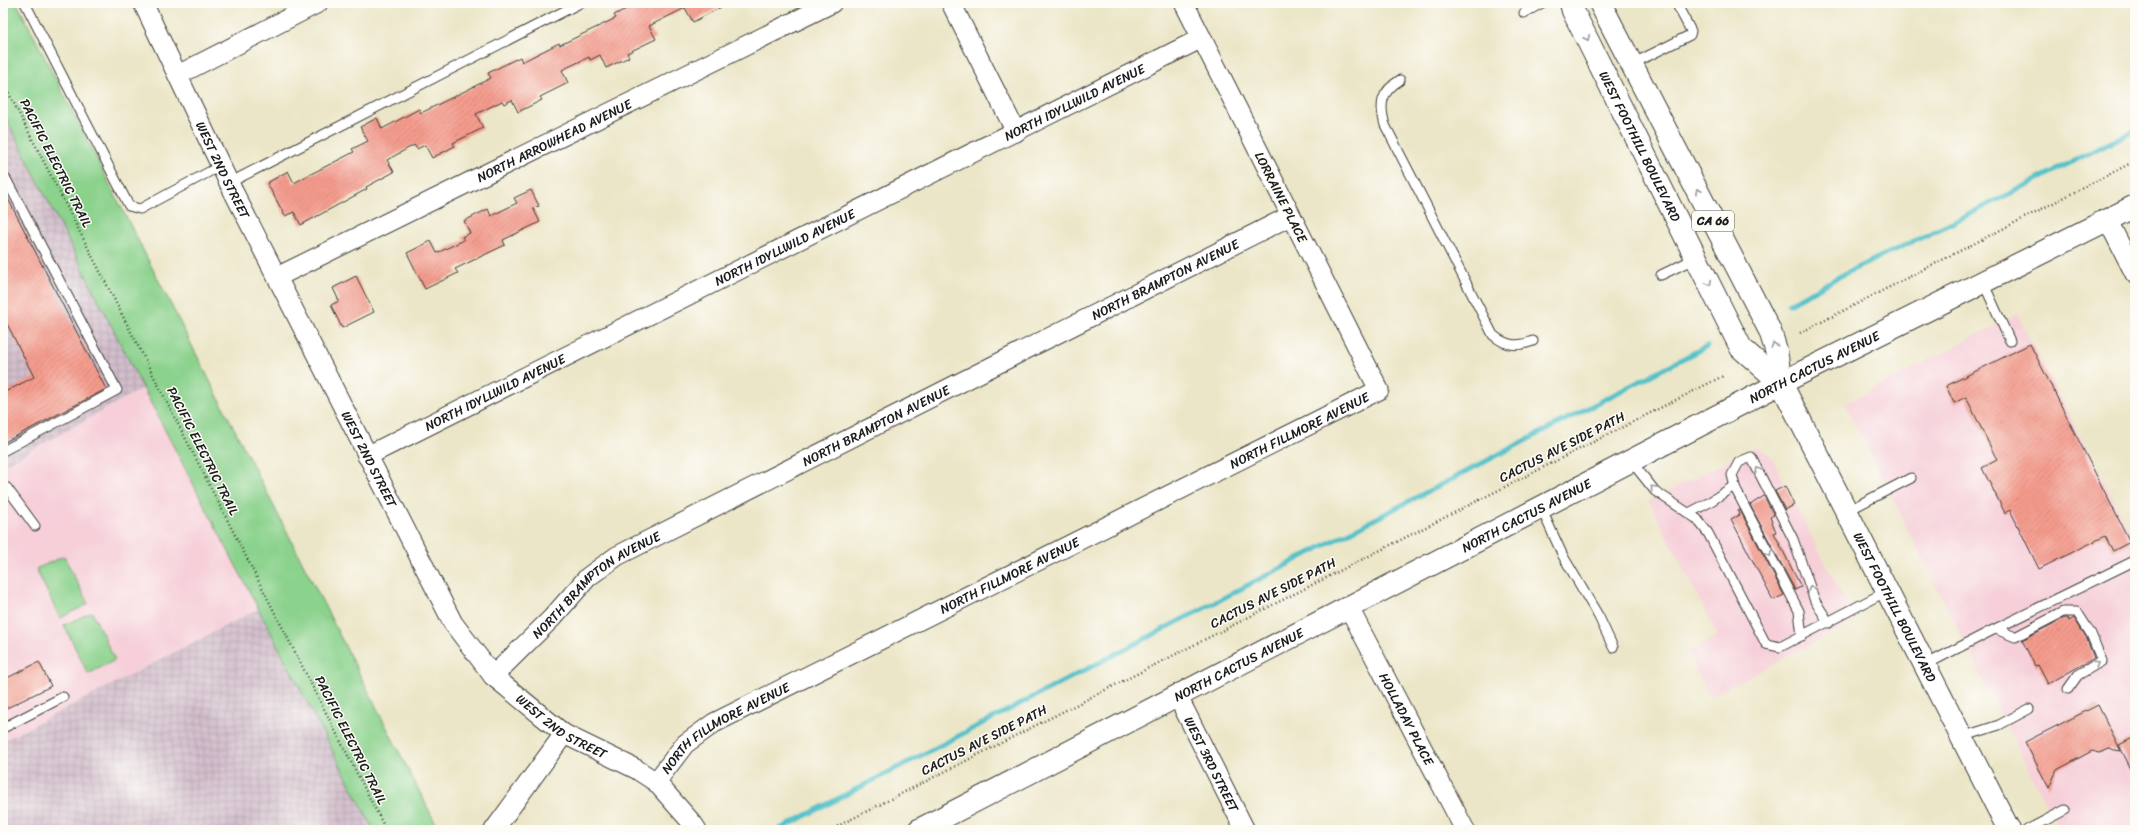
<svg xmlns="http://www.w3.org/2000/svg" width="2138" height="833" viewBox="0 0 2138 833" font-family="Sriracha,sans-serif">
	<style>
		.built { fill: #f6cfd9 }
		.industrial { fill: url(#industrial-grid) }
		.green { fill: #8bd28d; stroke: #547754 }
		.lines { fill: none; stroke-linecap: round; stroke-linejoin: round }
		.stream { stroke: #53c1c9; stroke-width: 5 }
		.building { fill: url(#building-hatch) }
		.lane-casing { stroke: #3b3a36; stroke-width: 11 }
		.street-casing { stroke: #3b3a36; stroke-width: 21 }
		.secondary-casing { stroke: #3b3a36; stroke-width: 24 }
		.primary-casing { stroke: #3b3a36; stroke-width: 24 }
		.path { stroke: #3b3a36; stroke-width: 2.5; stroke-dasharray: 1 3; stroke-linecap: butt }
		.lane { stroke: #fff; stroke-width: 9 }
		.street { stroke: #fff; stroke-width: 19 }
		.secondary { stroke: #fff; stroke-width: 22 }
		.primary { stroke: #fff; stroke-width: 22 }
		.oneway { stroke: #999 }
		.labels { text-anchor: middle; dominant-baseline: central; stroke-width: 3; stroke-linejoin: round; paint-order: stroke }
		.shield { fill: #fdfcf7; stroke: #605f5e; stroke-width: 1 }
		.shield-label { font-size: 12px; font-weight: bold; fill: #1c1c1c }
		.street-label { font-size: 13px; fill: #1c1c1c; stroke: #fdfcf7 }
	</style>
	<defs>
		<pattern id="industrial-grid" width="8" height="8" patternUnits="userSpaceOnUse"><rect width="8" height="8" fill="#d1bdcb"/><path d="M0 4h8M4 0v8" fill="none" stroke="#b3a2ae"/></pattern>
		<pattern id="building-hatch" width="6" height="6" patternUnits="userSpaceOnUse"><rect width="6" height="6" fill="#f49b8d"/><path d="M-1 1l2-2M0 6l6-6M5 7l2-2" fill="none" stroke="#d18579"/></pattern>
	</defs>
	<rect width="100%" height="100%" fill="#fdfcf7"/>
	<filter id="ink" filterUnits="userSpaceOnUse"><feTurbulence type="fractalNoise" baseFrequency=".025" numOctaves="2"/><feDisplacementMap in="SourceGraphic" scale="8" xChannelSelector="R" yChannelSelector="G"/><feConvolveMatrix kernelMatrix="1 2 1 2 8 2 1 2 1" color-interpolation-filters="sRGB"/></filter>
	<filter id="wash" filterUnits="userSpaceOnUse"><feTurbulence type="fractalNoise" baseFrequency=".012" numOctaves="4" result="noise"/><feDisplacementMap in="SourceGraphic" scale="16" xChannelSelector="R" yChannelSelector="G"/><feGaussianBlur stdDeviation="0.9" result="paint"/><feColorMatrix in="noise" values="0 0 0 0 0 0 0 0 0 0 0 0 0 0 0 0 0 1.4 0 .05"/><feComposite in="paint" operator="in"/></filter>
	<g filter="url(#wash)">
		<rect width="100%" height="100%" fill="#ece6c8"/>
		<path class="built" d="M2017,314L2135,543V830H2059L1845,404Z
			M143,388L258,609L3,741V466Z
			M1756,446L1770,455L1855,621L1710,697L1687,652L1718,636L1649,501Z"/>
		<path class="industrial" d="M3,112L143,388L3,466Z
			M258,609L374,830H3V741Z"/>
		<path class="green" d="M3,3H17L439,830H374L143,388L3,112Z
			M64,556L88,604L60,618L36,569Z
			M92,612L115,660L88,674L64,625Z"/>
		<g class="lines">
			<path class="stream" d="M1789,304L1848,272L1946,226L2135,130
				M778,830L1707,346"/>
		</g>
		<g id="blocks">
			<path class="building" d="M638,3H729L693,22L685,8L649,26L656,39L627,53L629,57L606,68L600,55L590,60L589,57L562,70L568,83L540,97L542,100L518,112L512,100L504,104L502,101L476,114L483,128L453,143L455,146L432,158L425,145L417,149L414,145L387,160L394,172L366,187L367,189L301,225L294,212L285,216L267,183L288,171L294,183L305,177L354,152L352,149L368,141L360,127L377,118L382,129L419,109L421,113L491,78L488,73L520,57L522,62L559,43L560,45L616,18L614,15Z
				M3,189L106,389L3,443V393L34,377L3,316Z
				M531,190L539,206L533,208L540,222L503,240L505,245L455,269L458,273L425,289L407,253L431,241L437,253L464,240L462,237L470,233L464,221L488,209L491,216L517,203L514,198Z
				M356,276L374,312L342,328L331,305L339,301L333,288Z
				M2030,344L2130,542L2113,551L2105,536L2039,569L2010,510L2005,513L1982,468L1997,460L1966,397L1954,403L1946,386Z
				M1785,486L1794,505L1785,510L1775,491Z
				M1764,496L1774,515L1770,517L1776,532L1774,533L1801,587L1795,590L1750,505Z
				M1740,510L1784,595L1773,600L1731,519L1739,515L1738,511Z
				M2064,618H2068L2069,621L2074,618L2086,637L2094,658L2048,684L2038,665L2035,666L2022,640Z
				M39,662L51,686L3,710V680Z
				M2098,705L2121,751L2109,749L2100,753L2092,751L2057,770L2049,788L2025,742Z
				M2135,737V777L2119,745Z"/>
		</g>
	</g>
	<g filter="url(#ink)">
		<use href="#blocks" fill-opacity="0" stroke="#3b3a36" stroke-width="1"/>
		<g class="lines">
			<defs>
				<path id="lane" d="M25,3L129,206L140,209L220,166
					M1524,13L1542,3
					M1632,64L1690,35L1691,31L1676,3
					M1400,80C1381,92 1379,104 1385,125L1493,335C1506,346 1517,347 1533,341
					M3,180L6,179L117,390L3,451
					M229,183L580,3
					M1661,275L1696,258
					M1983,282L2010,341
					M1631,461L1655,491L1697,519L1708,533L1766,644L1780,647L1887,591
					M3,490L7,488L35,526
					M1541,508L1563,556L1599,617L1613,647
					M1847,511L1911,478
					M1689,513L1708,503L1734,486
					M1996,629L2015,637L2063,612H2077L2091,634L2102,661L2078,675L2068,689
					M1802,636L1799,611L1736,490L1732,475L1739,462L1751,457L1793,539L1815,601L1829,623
					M1925,665L1989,632L2134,561L2135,563
					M3,728L63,697
					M1962,737L1999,725L2029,709
					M2027,830L2065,810"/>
				<g id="street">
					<path id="s1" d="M143,3L229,183L453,623L493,676L564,734L636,769L656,782L693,824L697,830"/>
					<path d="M951,3L1016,132"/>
					<path d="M178,75L318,3"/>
					<path d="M2107,219L2135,274"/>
					<path id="s2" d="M277,277L832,3"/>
					<path id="s3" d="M367,456L1202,38"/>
					<path id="s4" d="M1349,608L1465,830"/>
					<path id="s5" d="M493,676L552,618L588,577L617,556L1290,216"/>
					<path id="s6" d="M1178,697L1245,830"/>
					<path id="s7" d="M656,782L685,744L714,723L1379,390L1184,3"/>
					<path d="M494,830L564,734"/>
				</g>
				<g id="secondary">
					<path id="s8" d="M919,830L1781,383L2135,206"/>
				</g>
				<g id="primary">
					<path id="s9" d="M1571,3L1573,11L1741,348L1781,383"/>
					<path id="s10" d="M1600,3L1770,331L1776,350L1781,383L2009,830"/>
				</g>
			</defs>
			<use href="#lane" class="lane-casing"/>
			<use href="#street" class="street-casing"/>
			<use href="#secondary" class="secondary-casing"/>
			<use href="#primary" class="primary-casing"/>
			<path class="path" d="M3,82L386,830
				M1800,333L2135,161
				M830,830L1725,375"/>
			<use href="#lane" class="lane"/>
			<use href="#street" class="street"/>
			<use href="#secondary" class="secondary"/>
			<use href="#primary" class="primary"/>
		</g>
		<defs><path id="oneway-chevron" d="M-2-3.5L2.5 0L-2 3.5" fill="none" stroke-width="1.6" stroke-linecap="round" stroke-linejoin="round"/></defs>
		<g class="oneway">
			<use href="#oneway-chevron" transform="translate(1587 38) rotate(64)"/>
			<use href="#oneway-chevron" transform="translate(1698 191) rotate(-117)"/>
			<use href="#oneway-chevron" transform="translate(1709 283) rotate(63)"/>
			<use href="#oneway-chevron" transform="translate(1774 345) rotate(-107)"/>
			<use href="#oneway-chevron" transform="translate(1758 470) rotate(-118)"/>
			<use href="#oneway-chevron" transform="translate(1653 488) rotate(-133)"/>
			<use href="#oneway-chevron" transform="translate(1769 554) rotate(63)"/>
			<use href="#oneway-chevron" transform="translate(1811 588) rotate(-108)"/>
			<use href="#oneway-chevron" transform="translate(2096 664) rotate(-32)"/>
		</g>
	</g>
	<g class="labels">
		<rect class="shield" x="1692" y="211" width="42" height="20" rx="3"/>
		<g class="shield-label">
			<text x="1713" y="221">CA 66</text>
		</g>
		<g class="street-label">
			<text stroke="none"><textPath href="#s3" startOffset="791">NORTH IDYLLWILD AVENUE</textPath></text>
			<text stroke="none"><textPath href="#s2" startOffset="309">NORTH ARROWHEAD AVENUE</textPath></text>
			<text stroke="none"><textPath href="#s9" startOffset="159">WEST FOOTHILL BOULEVARD</textPath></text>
			<text transform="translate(56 163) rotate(63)">PACIFIC ELECTRIC TRAIL</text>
			<text stroke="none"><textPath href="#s1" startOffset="185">WEST 2ND STREET</textPath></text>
			<text transform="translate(1281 197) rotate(63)">LORRAINE PLACE</text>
			<text stroke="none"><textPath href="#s3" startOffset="467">NORTH IDYLLWILD AVENUE</textPath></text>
			<text stroke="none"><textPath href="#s5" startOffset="787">NORTH BRAMPTON AVENUE</textPath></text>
			<text stroke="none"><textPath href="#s8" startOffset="1008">NORTH CACTUS AVENUE</textPath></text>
			<text stroke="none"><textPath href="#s3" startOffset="143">NORTH IDYLLWILD AVENUE</textPath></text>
			<text stroke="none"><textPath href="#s5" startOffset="463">NORTH BRAMPTON AVENUE</textPath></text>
			<text stroke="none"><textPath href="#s7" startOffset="738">NORTH FILLMORE AVENUE</textPath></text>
			<text transform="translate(1562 447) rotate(-27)">CACTUS AVE SIDE PATH</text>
			<text transform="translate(203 451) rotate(63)">PACIFIC ELECTRIC TRAIL</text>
			<text stroke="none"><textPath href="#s1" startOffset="509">WEST 2ND STREET</textPath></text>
			<text stroke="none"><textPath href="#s8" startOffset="684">NORTH CACTUS AVENUE</textPath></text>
			<text stroke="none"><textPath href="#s7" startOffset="414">NORTH FILLMORE AVENUE</textPath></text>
			<text stroke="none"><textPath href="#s5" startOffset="139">NORTH BRAMPTON AVENUE</textPath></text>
			<text transform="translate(1273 593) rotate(-27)">CACTUS AVE SIDE PATH</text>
			<text stroke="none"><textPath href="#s10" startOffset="674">WEST FOOTHILL BOULEVARD</textPath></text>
			<text stroke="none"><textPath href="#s8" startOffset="360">NORTH CACTUS AVENUE</textPath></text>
			<text stroke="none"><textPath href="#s4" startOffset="125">HOLLADAY PLACE</textPath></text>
			<text stroke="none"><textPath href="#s1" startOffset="845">WEST 2ND STREET</textPath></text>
			<text stroke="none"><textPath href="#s7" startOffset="90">NORTH FILLMORE AVENUE</textPath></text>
			<text transform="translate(351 740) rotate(63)">PACIFIC ELECTRIC TRAIL</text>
			<text transform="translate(984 740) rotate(-27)">CACTUS AVE SIDE PATH</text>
			<text stroke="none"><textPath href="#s6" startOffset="75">WEST 3RD STREET</textPath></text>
		</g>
	</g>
	<rect width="2138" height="833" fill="none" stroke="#fdfcf7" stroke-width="16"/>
</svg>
